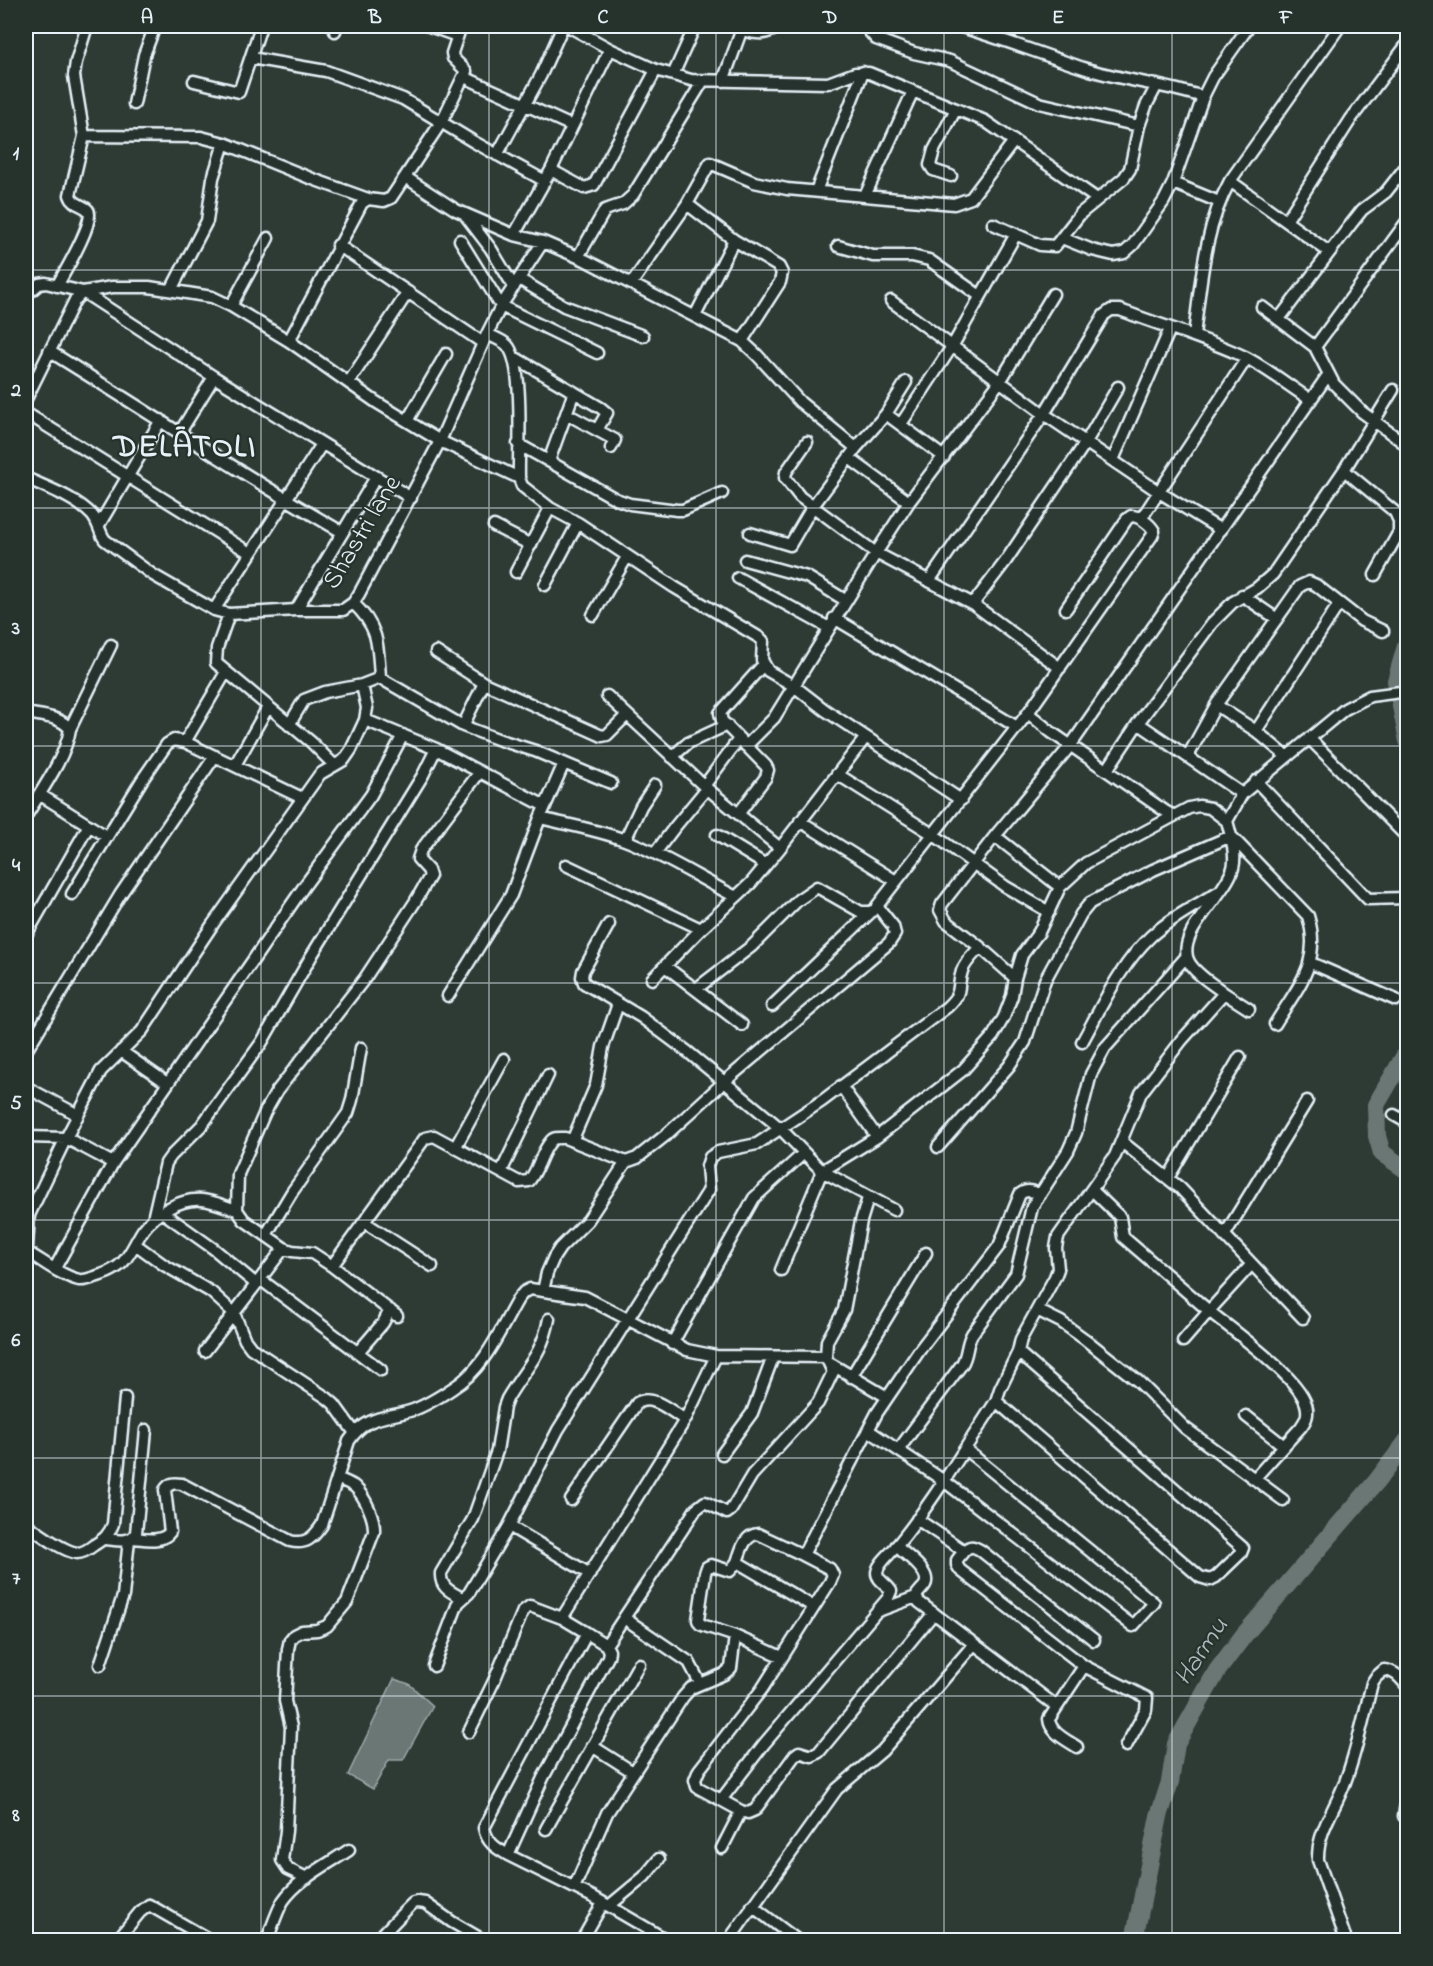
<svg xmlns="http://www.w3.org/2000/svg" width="1433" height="1966" viewBox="0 0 1433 1966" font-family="'Indie Flower',sans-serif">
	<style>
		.water { fill: #6b7775; stroke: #9da8a9; stroke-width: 1.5 }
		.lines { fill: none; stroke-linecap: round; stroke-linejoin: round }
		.river { stroke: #6b7775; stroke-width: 18 }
		.minor-casing { stroke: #e8f1f8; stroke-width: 15 }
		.minor { stroke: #26332d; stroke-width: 10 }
		.grid { fill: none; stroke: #e8f1f8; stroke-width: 1.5; stroke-opacity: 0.55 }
		.labels { text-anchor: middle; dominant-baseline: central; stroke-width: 4.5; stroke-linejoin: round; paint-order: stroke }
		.street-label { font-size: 26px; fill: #e8f1f8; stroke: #26332d }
		.water-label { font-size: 27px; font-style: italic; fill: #b0babd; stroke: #26332d }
		.district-label { font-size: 32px; font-weight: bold; letter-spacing: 1.5px; fill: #e8f1f8; stroke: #26332d }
		.neatline { fill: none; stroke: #e8f1f8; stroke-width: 2 }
		.grid-label { font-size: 20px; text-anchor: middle; font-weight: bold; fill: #e8f1f8 }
	</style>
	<rect width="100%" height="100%" fill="#2e3b35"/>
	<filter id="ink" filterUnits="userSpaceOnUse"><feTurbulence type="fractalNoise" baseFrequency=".0167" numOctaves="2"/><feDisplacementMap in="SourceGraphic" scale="12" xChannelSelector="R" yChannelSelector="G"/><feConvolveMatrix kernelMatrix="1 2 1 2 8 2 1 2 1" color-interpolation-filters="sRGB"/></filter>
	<g filter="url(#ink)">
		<path class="water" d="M394,1679L409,1684L433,1706L403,1760H389L373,1789L348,1775Z"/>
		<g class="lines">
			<path class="river" d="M1408,639L1396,681L1408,741
				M1408,1050L1376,1105L1377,1136L1382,1153L1408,1171
				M1134,1940L1159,1816L1170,1782L1176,1744L1217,1671L1244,1635L1376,1482L1408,1440"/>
			<defs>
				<path id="minor" d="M429,26L457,36
					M568,26L610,49L656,70L691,80L828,83L855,73H869L985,121L1097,199
					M869,26L868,30L876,39L914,53L950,61L1039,103L1139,126
					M958,26C1003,39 1046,56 1090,70C1127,81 1166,85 1203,97
					M742,30C760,35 764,35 781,26
					M335,31L337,26
					M251,58L326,71L403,99L474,142L545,181
					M673,75L695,26
					M464,77L572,126
					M194,81L239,92L261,26
					M723,81L743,26
					M134,104L144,55L155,26
					M84,136L201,137L224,143L310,178L368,199
					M497,155L541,75L563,26
					M551,170L584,188L594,185L656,70
					M951,176L933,170L930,165L934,150L956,109
					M405,177L456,210L514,235L543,242L585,260L742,341L757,355L800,402L856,448
					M1230,181L1329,252
					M1173,183L1219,202
					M816,191L863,72
					M865,196L913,91
					M687,204L734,240L779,267L782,273L780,282L742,341
					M465,215L491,249L514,287
					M1286,221L1351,119L1408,43
					M993,224L1040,245L1055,246L1081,213L1124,178L1130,169L1139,126L1146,106L1157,85
					M514,235L551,170L610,49
					M1062,238L1092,250L1113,255L1124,253L1133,245L1164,201L1173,183L1203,97L1213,77L1249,26
					M460,240L501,306L597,353
					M338,245L483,343
					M838,246L873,256H912L929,260L980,296
					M578,257L605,210L623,204L633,195L703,81
					M519,279L564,306L643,336
					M632,283L687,204L710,163L754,182L787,189L954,204L971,198L1014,141
					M57,286C63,275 96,220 88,210C82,204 73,205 70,195L84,136L74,76L76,62L87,26
					M171,290L207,221L213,178L224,143
					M26,295L39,284L46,283L83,292L214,377L411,498
					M891,301L1044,414L1159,492L1221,530
					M231,306L268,238
					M1262,307L1315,347L1334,384L1362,412L1408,446
					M695,316L734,240
					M1279,319L1351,224L1362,210L1386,192L1408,164
					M487,334C493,337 502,340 507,345C525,364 518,451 519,478L522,486L550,508L578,523L674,587L760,638L763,641L762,660L768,671L794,686L825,710L961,800
					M1194,335C1201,283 1204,228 1230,181L1340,26
					M289,341L362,203L368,199L384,201L391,198L442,121L466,71L453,58L452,53L461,26
					M1315,347L1408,220
					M49,351C147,411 242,475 342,532
					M514,357L601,408L607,413L597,430
					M349,382L408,292
					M26,399L75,300L83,292L112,287H149L212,297L231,306L289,341L376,402L440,441L519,478
					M26,413L250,553
					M567,414L615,440L611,448
					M886,414L944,457
					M407,421L446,354
					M901,424L953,345L1016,234
					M180,432L214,377
					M807,442L786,472L785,478L800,497L876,553L973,604L1060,668
					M518,444L616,499L630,504L677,510H683L722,493
					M849,458L909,502
					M1113,460L1170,329
					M549,461L574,392
					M1344,470L1393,390
					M26,478C47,488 75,497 92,515C99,523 99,532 105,540L153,575L214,610L229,614L296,610H343L353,603L359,594L440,441L487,334L501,306L543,242
					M1141,519L1247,358
					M99,525L161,420
					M494,526L531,545
					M750,533L790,545L813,506L856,448L886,414L906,382
					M745,560L807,577L845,600
					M516,572L550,508
					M738,578L829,628
					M929,581L1044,414L1104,315L1111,310H1120C1162,326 1205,338 1245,357C1268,369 1289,386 1311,400
					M545,585L578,523
					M1242,595L1277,619
					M353,603C379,627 378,645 380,678
					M973,604L1005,562L1086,442L1118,387
					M214,610L322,444
					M296,610L376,477
					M229,614L217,648L216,663L311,742L334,765
					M593,615L627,557
					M834,618L1017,727
					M436,652L484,683L602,736L607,735L627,715
					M607,696L704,786L780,848
					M1216,705L1256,731L1286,756
					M26,713C41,716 60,716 70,729C66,757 41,791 26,816
					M1028,713L1051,732L1165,811L1174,816L1189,808L1199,806L1210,808L1227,821L1231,836L1308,916C1322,963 1298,986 1275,1024
					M365,720L436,749L545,806
					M1138,723L1242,794
					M289,725L304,700L325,692L362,685L380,678L463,726L500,740L535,751L611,783
					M463,726L484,683
					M70,729L111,645
					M1256,731L1339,604
					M1309,738L1404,834
					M185,742L226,672
					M746,746L774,718L876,553L909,502L1001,380L1053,294
					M1188,756L1216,705L1300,586L1309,582L1316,585L1362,621L1383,631
					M672,757L688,743L727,725
					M235,765L268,707
					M1107,770L1138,723L1212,623L1233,602L1257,588L1273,574L1344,470L1395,512L1399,521V532L1375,575
					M837,774L934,835L1006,887L1049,912
					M1256,781L1368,899L1406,898
					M704,786L739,739
					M39,794L106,836
					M739,813L766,777L768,770L766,766L722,721L720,713L763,665
					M540,818C569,825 598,830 625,840C664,855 699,878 736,897L751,883L780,848L866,737
					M800,821L896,881
					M1227,821L1242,794L1345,709L1370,696L1408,691
					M717,835L766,865
					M995,836L1060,887
					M625,840L641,806L655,785
					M655,853L674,828L707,788
					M566,865L701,929
					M72,894L142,780L167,744L174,740L185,742L302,798
					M609,924L583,971L582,977L584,983L641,1017L688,1052L780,1128L822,1171L894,1210
					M26,935L89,825
					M1311,963L1396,1000
					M665,966L742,1025
					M1015,978L980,947L946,921L940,910L942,904L995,836L1071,745L1328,375
					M652,979L701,929L736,897
					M696,989L752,946L798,900L817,887L861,912H871
					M1224,993L1249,1009
					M448,996L511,895L540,818L564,763
					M772,1006L872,911
					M1082,1042C1102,1006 1120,965 1151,936C1171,918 1195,906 1218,892
					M26,1051L120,895L215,756
					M121,1051L167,1083
					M841,1086L877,1137
					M26,1087L78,1115
					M1394,1115L1408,1123
					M26,1137L66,1138L101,1071L142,1031L213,924L320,774L344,760L351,750L365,720L367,708L362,685
					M572,1141L596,1085L603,1047L618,1004
					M1122,1142L1180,1188L1303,1318
					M938,1147L1009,1066L1025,1042L1045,980L1081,914L1090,903L1153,870L1231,836C1233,846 1236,858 1233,868C1225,896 1174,935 1189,962C1196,975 1213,984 1224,993L1182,1040L1141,1093L1115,1156L1058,1237L1056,1248L1058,1269L1055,1277L1021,1339L1018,1352L1000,1389L996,1401L944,1481L1133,1626L1154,1603L966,1450
					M455,1148L504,1059
					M501,1172L548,1075
					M1168,1178L1240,1057
					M1092,1190L1120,1217L1123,1237L1209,1311L1251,1265
					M162,1212L214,1249L256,1284
					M153,1219L166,1163L171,1156L202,1125L262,1042L312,955L423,775L436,749
					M364,1222L432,1266
					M266,1235L292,1192L348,1113L352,1100L361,1048
					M1224,1236L1307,1101
					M135,1244L164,1265L211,1292L234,1313L245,1340L251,1348L327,1398L334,1404L355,1433
					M27,1252C43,1261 61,1276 79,1280C86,1281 94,1277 101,1275C128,1266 129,1252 143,1230C155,1213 181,1198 202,1200C214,1201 226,1207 237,1210
					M26,1265L29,1215L66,1138L113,1163
					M332,1266L425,1138L434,1136L519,1182L529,1181C539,1169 541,1152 551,1141C554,1137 559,1138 565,1138L626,1162L637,1158L666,1135L724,1082L889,943L895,934L893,926L877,906L1028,713L1152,536L1154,531C1149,523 1139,516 1131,516L1127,519L1066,609
					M55,1268L113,1163L305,885L371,795L403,735
					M781,1270L822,1171L877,1137L963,1070L993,1036L1004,1017L1012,996L1015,978L1022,955L1039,932L1060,887L1086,863L1174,816
					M260,1279L381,1370
					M543,1291L547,1273L554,1257L560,1248L588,1220L626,1162
					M1037,1310L1061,1322L1086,1340L1139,1382L1185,1428L1283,1500
					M397,1316L332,1266L312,1253L292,1251L284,1248L244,1220L237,1210L238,1174L265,1112L277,1091L365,978L415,902L430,876L428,870L418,859L421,850L479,773
					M1183,1341L1209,1311C1232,1330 1305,1381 1307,1409C1308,1417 1305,1421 1301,1427L1254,1479
					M672,1344L754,1198L804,1153
					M205,1351L284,1248
					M358,1352L383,1323L390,1310
					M831,1364L887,1397
					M851,1377L926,1253
					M996,1401L1200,1577L1210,1580L1216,1577L1241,1553L1243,1548L1018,1352
					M1246,1416L1284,1446
					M899,1449L962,1364C968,1354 966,1344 972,1334L1016,1274L1032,1207L1068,1151L1076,1133L1091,1074L1105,1048L1186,957
					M722,1454L752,1413L773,1357
					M571,1500L637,1403C652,1393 672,1412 685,1420
					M917,1519L964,1551L957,1560V1565L960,1570L1084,1666L1147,1698L1146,1710L1126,1746
					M26,1524C38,1532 62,1551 77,1553C83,1553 89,1549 94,1545C104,1539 109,1535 113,1524L125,1398
					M509,1526L590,1574
					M133,1538C145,1539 162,1543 170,1532L165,1490C170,1482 175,1483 182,1484L290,1541C306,1545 313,1538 322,1525L349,1441C367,1414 386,1419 413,1410C427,1405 441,1396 453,1388C485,1368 500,1330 518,1299L524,1292L530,1289L585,1297L687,1350L716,1356L826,1357
					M105,1539C116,1540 130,1544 136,1533L146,1430
					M896,1546C905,1554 932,1572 925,1585C922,1590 918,1591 916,1597L919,1602L1056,1706
					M964,1551C970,1545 973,1546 980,1550L1094,1640
					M803,1555L758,1534C744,1535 741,1551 737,1562L814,1607
					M737,1562L730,1571L711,1565L707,1567L705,1573L698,1620L700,1624L705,1626L735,1636L782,1657
					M462,1598C451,1592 440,1588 441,1573L473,1519L497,1451L504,1407L507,1399C524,1369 542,1356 549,1319
					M878,1611L916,1597
					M934,1613L819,1752L812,1756L799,1752L795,1755L755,1810L748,1813L741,1811L697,1787L695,1780L699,1770L762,1689L830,1582L833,1575L830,1569L803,1555L877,1413L921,1348L999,1246L1020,1194C1027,1189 1033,1191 1040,1195
					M562,1618L587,1633L484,1828C487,1843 496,1848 508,1855L595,1898L667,1940
					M624,1618L689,1662L700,1683
					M587,1633L606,1645L696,1509L705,1502L727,1513L731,1510L752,1475L818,1403L833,1372L826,1357L827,1341L844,1310L861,1221L868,1198
					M100,1665L123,1596L129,1540
					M434,1666L458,1603L469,1593L509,1526L558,1430L709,1190L707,1166L710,1157L718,1152L757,1144L822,1101L947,1007C964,991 956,989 962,971C965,962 974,954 980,947
					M469,1732L494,1681L523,1611L530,1606L562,1618L685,1420L716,1356
					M592,1746L633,1772
					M1077,1747C1067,1740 1050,1733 1049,1719L1084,1666
					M721,1800L764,1744L888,1598L891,1591C888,1585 877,1580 877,1573C877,1565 888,1556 893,1550C912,1529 928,1504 944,1481L868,1430
					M1404,1816L1408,1791
					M546,1829L639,1664
					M722,1848L741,1811
					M508,1855L543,1778L608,1657L609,1651L606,1645
					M307,1878L288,1869L282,1860L286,1831L291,1727L285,1701L288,1649L290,1640L294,1635L302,1631L317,1630L327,1626L347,1602L374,1532C375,1518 365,1497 355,1487C350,1483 343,1481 337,1478
					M574,1888L607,1813L683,1697L691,1688L724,1674L731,1668L735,1636
					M609,1906L644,1877L659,1859
					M752,1906L797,1940
					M117,1940L140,1912L149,1905L210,1940
					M267,1940C272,1928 276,1913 283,1901C298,1879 327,1865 349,1850
					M377,1940L404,1912L413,1903L418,1902L425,1903L452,1922L483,1940
					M582,1940L603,1903
					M729,1940L837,1789L882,1751L974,1644
					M1346,1940L1318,1860C1317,1831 1336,1808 1345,1782C1357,1750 1364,1716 1372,1683L1376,1677L1384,1670C1396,1671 1400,1678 1408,1687"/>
			</defs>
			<use href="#minor" class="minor-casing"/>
			<use href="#minor" class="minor"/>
		</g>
	</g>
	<path class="grid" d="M261,26V1940M489,26V1940M716,26V1940M944,26V1940M1172,26V1940M26,270H1408M26,508H1408M26,746H1408M26,983H1408M26,1220H1408M26,1458H1408M26,1696H1408"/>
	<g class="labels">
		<g class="street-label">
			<text transform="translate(363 533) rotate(-59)">Shastri lane</text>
		</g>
		<g class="water-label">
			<text transform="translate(1202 1652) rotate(-56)">Harmu</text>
		</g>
		<g class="district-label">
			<text x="185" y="448">DELĀTOLI</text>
		</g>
	</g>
	<rect width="1433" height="1966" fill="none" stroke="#26332d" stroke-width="66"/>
	<rect x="33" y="33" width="1367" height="1900" class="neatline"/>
	<g class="grid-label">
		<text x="147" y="23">A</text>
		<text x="375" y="23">B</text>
		<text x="603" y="23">C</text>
		<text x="830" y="23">D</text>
		<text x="1058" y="23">E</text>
		<text x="1286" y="23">F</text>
		<text x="16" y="159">1</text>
		<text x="16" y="396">2</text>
		<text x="16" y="634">3</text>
		<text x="16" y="871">4</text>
		<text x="16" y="1109">5</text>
		<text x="16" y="1346">6</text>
		<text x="16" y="1584">7</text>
		<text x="16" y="1821">8</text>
	</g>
</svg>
